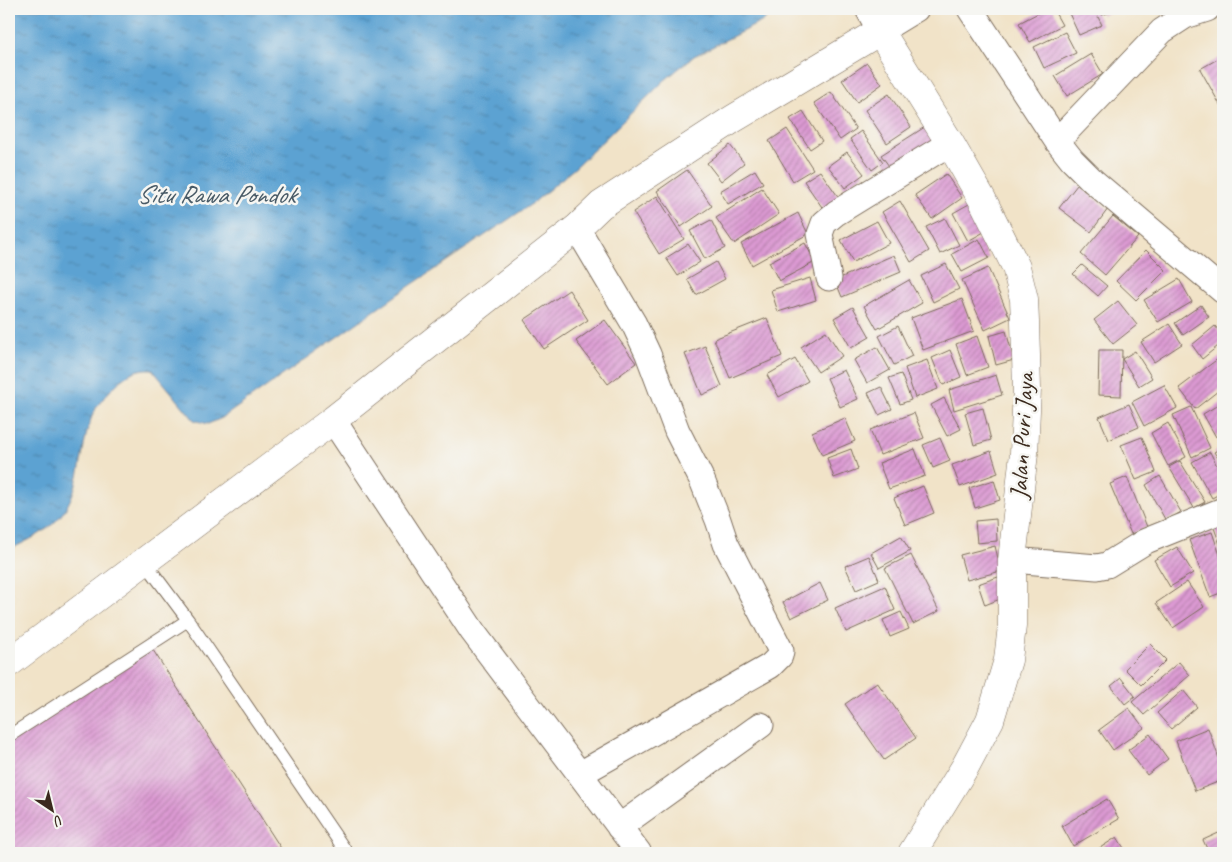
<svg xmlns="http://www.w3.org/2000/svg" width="1232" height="862" viewBox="0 0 1232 862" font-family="Caveat,sans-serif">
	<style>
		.water { fill: url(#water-ripples); stroke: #4c6678 }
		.building { fill: url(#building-hatch) }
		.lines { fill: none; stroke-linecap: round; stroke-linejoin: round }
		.lane-casing { stroke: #7b6b5a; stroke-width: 14 }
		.street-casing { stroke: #7b6b5a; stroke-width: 27 }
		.secondary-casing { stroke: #7b6b5a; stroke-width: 29 }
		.lane { stroke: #fff; stroke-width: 12 }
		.street { stroke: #fff; stroke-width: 25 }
		.secondary { stroke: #fff; stroke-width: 28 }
		.labels { text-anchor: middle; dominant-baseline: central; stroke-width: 5; stroke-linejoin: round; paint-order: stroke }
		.street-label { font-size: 25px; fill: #3b2a1e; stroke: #f6f6f2 }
		.water-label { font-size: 26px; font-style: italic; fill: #485a66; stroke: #f6f6f2 }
	</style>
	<defs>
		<pattern id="water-ripples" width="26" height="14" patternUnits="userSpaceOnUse" patternTransform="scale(1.25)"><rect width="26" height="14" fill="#5ca2d2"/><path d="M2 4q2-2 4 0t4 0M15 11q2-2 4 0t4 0" fill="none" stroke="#4d84aa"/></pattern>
		<pattern id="building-hatch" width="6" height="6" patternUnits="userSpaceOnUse" patternTransform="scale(1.25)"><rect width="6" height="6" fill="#dc9ad3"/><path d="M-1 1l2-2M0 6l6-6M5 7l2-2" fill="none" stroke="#b47eab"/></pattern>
	</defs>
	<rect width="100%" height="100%" fill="#f6f6f2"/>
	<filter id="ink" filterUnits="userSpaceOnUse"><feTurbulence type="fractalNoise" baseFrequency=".02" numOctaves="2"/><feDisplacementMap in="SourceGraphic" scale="10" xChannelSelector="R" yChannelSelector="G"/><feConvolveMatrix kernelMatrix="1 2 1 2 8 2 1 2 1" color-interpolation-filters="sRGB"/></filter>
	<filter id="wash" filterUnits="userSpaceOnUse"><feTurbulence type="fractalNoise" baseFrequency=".0096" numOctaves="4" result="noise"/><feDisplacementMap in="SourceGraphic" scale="20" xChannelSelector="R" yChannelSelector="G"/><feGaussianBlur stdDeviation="1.12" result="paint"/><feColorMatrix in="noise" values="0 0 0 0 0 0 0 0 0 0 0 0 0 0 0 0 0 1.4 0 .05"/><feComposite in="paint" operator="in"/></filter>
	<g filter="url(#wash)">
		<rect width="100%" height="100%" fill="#f1e3c8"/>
		<path class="water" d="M9,9H779L761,22L694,56L665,80L577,166L533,203L404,290L222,418L208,424L194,420L152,369C136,368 127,374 116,385C106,395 95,406 91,419C80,449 82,487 62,514C49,532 28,540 9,550Z"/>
		<g id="blocks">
			<path class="building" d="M1046,9H1053L1062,25L1030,42L1019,23Z
				M1067,9H1094L1102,25L1079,35Z
				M1100,9H1119L1102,15Z
				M1065,32L1076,53L1044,68L1034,47Z
				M1091,54L1103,74L1067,96L1055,76Z
				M1223,56V110L1200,69Z
				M867,63L882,84L857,102L842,80Z
				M831,92L856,129L840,140L814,103Z
				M889,94L911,127L887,143L865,110Z
				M803,111L822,141L810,149L790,119Z
				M928,125L940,143L894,173L881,155Z
				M787,129L813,169L793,181L769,141Z
				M861,131L883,162L872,170L850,139Z
				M730,145L744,163L721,181L707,163Z
				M847,152L864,174L845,188L828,166Z
				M687,170L712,206L681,227L657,191Z
				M755,170L763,183L728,204L720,191Z
				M820,171L842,202L826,213L804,181Z
				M946,174L962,198L932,219L915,195Z
				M1077,185L1108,209L1091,232L1059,208Z
				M762,188L779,214L734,244L716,218Z
				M657,196L684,239L659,254L633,212Z
				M900,201L929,251L911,262L882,212Z
				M969,204L984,232L968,241L953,213Z
				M798,213L808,234L752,265L741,244Z
				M1113,216L1138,237L1105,275L1081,254Z
				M945,218L959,245L940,254L926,227Z
				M711,220L725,248L705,259L690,231Z
				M877,221L889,243L853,262L841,240Z
				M979,239L989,258L962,272L952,254Z
				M805,243L815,262L779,281L769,262Z
				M688,244L700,262L678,276L666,258Z
				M1146,250L1166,270L1136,300L1116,281Z
				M894,255L901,272L842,297L835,280Z
				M716,262L725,279L696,295L687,279Z
				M946,264L959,289L933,302L921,276Z
				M1082,265L1107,286L1098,296L1073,274Z
				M988,268L1010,318L985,330L962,280Z
				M810,278L816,300L778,312L771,290Z
				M1179,279L1192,302L1158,322L1144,300Z
				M909,280L922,303L877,329L864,306Z
				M569,290L588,320L544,349L524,320Z
				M962,299L974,331L923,350L911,318Z
				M1118,301L1137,325L1113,344L1094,320Z
				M1201,305L1209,317L1183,335L1175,323Z
				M853,307L870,337L851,348L834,318Z
				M767,318L782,356L730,378L714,339Z
				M605,320L636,363L608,384L576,341Z
				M1169,324L1182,344L1154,362L1141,342Z
				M898,326L912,356L894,365L879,336Z
				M1215,326L1223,336V342L1202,359L1192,345Z
				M826,331L842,356L818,372L801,347Z
				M1006,331L1014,360L996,365L989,336Z
				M977,336L988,367L967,375L956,344Z
				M705,346L722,386L702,395L685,354Z
				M877,347L890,370L867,383L854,360Z
				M950,350L961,377L943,385L932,358Z
				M1099,350H1122L1121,396L1098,395Z
				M1135,351L1152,378L1139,386L1122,359Z
				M1223,355V387L1195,409L1179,388Z
				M795,359L808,381L779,397L767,375Z
				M927,360L938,389L915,398L905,368Z
				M844,370L858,399L840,407L827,378Z
				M901,374L911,400L900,404L889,378Z
				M996,375L1002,395L954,410L949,390Z
				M1164,385L1177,408L1144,426L1132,402Z
				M881,387L892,409L879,415L868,393Z
				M944,398L961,429L947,436L931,405Z
				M1223,402V432L1216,437L1203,414Z
				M1129,404L1139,427L1109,440L1099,417Z
				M1191,407L1210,448L1192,457L1173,415Z
				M983,408L991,440L974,445L965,413Z
				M914,413L924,438L880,455L870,430Z
				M845,418L855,441L822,455L812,432Z
				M1168,423L1186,457L1168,466L1151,433Z
				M1142,437L1156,472L1136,480L1121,445Z
				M940,438L950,461L933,468L923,445Z
				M1223,447V466L1214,452Z
				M851,449L858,469L834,478L827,458Z
				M915,449L925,476L889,489L879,463Z
				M991,451L998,473L960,487L952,465Z
				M1210,452L1223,478V492L1212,498L1192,462Z
				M1180,461L1205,502L1194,508L1169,467Z
				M1160,476L1181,512L1166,521L1146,485Z
				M1127,477L1147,527L1131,534L1110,484Z
				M994,480L1000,500L975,508L969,488Z
				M923,486L934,513L905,525L894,498Z
				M996,519L997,541L977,543L975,521Z
				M1223,522V553L1213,525Z
				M1212,532L1223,564V592L1210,597L1189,540Z
				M901,536L910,551L879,568L871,553Z
				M995,546L1001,571L967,580L960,555Z
				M1177,547L1193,573L1170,587L1154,560Z
				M911,555L939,611L913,624L885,568Z
				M869,556L879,580L856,590L845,566Z
				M998,577L1005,597L985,605L978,584Z
				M1187,582L1204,607L1173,628L1156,603Z
				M820,583L828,600L791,618L783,602Z
				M885,586L895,610L846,632L835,608Z
				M901,612L909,629L890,637L883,620Z
				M1150,644L1166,660L1141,685L1125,669Z
				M151,647L284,853H9V739Z
				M1179,662L1190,675L1144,715L1132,702Z
				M1121,678L1135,696L1125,704L1111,686Z
				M877,682L916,738L884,760L845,704Z
				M1183,690L1197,707L1171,729L1157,713Z
				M1129,708L1144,728L1113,750L1099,730Z
				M1208,728L1223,769V780L1195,791L1176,741Z
				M1150,734L1168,759L1147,775L1128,750Z
				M1107,799L1119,819L1073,846L1062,826Z
				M1223,831V853H1209L1203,840Z
				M1117,837L1127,853H1092Z"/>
		</g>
	</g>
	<g filter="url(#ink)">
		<use href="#blocks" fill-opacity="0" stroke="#7b6b5a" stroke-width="1"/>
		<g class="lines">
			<defs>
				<path id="lane" d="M144,561L188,620L347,853
					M9,736L188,620"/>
				<path id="street" d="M868,9L880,31L916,9
					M970,9L1057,141L1072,160L1093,181L1223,291
					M1057,141L1162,31L1185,16L1207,9
					M577,228L634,324L648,354L677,431L702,480L718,520L726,544L781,651L780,656L770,666L580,774
					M829,278L820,234L824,223L836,213L950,143
					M333,420L473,632L639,853
					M1012,560L1097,567L1107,565L1146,541L1223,510
					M619,827L761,725"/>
				<path id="secondary" d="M9,663L333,420L577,228L601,205L733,119L880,31L950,143L982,199L1016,267L1024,299L1025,322L1027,389L1024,453L1012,560V626L1008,660L990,720L965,767L912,853"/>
			</defs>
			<use href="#lane" class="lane-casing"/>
			<use href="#street" class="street-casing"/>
			<use href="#secondary" class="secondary-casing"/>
			<use href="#lane" class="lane"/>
			<use href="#street" class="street"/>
			<use href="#secondary" class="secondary"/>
		</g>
	</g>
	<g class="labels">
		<g class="street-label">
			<text transform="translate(1022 436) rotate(-87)">Jalan Puri Jaya</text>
		</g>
		<g class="water-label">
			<text x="216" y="194">Situ Rawa Pondok</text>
		</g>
	</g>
	<rect width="1232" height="862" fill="none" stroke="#f6f6f2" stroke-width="30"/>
	<g transform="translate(52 810) rotate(145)" stroke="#f6f6f2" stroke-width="4" paint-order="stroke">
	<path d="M0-4L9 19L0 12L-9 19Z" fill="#3b2a1e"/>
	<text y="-8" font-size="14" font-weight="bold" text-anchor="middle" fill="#3b2a1e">U</text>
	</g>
</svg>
